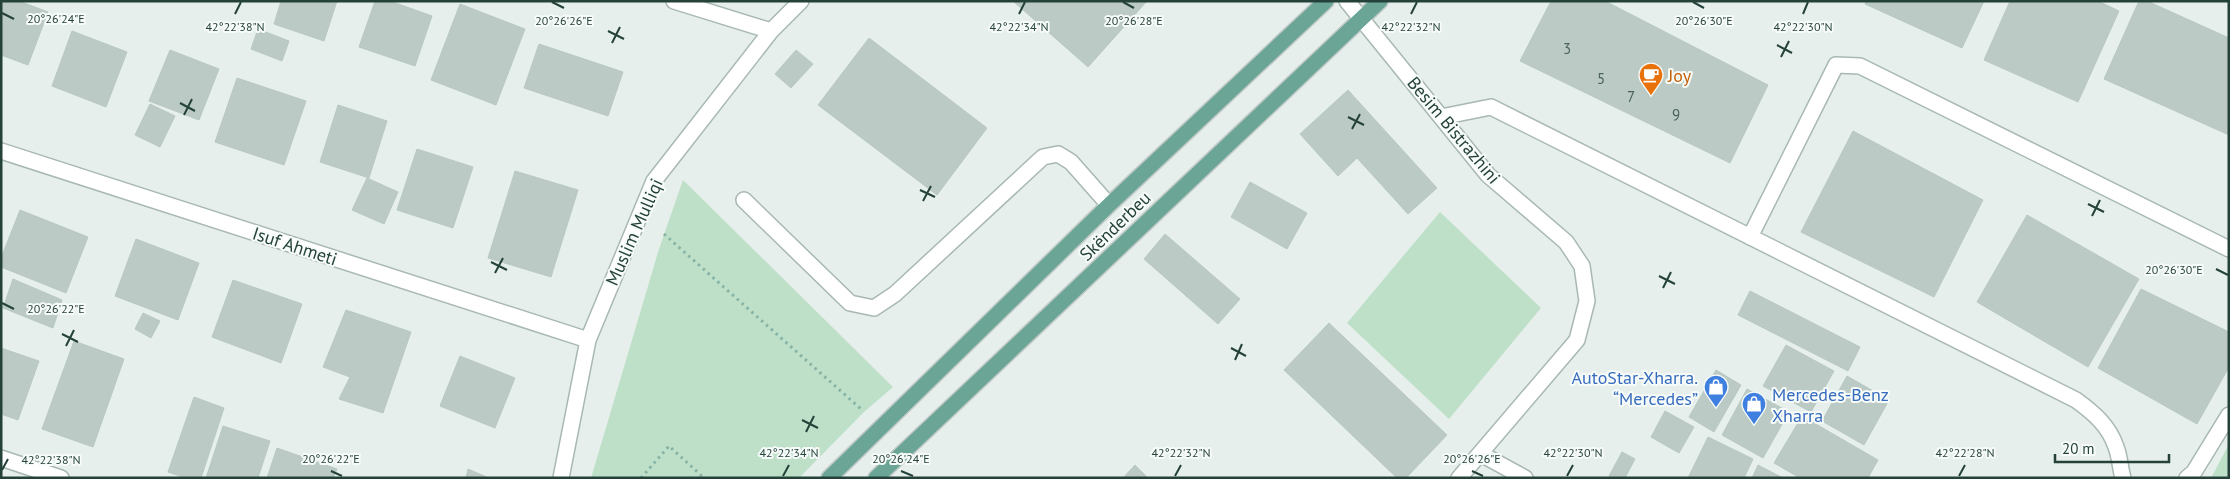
<svg xmlns="http://www.w3.org/2000/svg" width="2230" height="479" viewBox="0 0 2230 479" font-family="'PT Sans',sans-serif">
	<style>
		.green { fill: #bfe0c8 }
		.building { fill: #bbcac4; stroke: #b8c9c2 }
		.lines { fill: none; stroke-linecap: round; stroke-linejoin: round }
		.minor-casing { stroke: #a8b8b2; stroke-width: 18 }
		.major-casing { stroke: #c2cac8; stroke-width: 18 }
		.path { stroke: #86b3a5; stroke-width: 3; stroke-dasharray: 2.5 4; stroke-linecap: butt }
		.minor { stroke: #fff; stroke-width: 15 }
		.major { stroke: #6aa596; stroke-width: 15 }
		.ticks { fill: none; stroke: #24423a; stroke-width: 2 }
		.labels { text-anchor: middle; dominant-baseline: central; stroke-width: 4; stroke-linejoin: round; paint-order: stroke }
		.number-label { font-size: 15px; fill: #4a645c }
		.food-label { font-size: 18px; fill: #c56008; stroke: #f7fbf9; text-anchor: start }
		.street-label { font-size: 18px; fill: #24423a; stroke: #f7fbf9 }
		.shop-label { font-size: 18px; fill: #366cbe; stroke: #f7fbf9; text-anchor: end }
		.ticks-label { font-size: 12px; text-anchor: middle; fill: #24423a; stroke: #f7fbf9; stroke-width: 4; stroke-linejoin: round; paint-order: stroke }
	</style>
	<rect width="100%" height="100%" fill="#e6efeb"/>
	<path class="green" d="M683,180L893,387L864,412L799,478H591L659,249Z
		M1440,212L1541,308L1449,419L1347,323Z
		M2229,444V478H2211Z"/>
	<path class="building" d="M1,1H19L48,12L28,65L1,55Z
		M281,1H337L324,41L274,24Z
		M375,1H390L432,16L415,66L359,47Z
		M1013,1H1147L1088,67Z
		M1551,1H1605L1768,85L1730,163L1520,61Z
		M1866,1H1984L1962,48L1865,4Z
		M2010,1H2098L2119,11L2078,102L1984,60Z
		M2139,1H2147L2229,38V135L2104,79Z
		M460,4L525,29L496,105L431,80Z
		M258,29L289,41L282,61L251,49Z
		M72,31L127,52L106,107L52,86Z
		M869,38L987,128L937,195L818,105Z
		M539,44L623,72L608,116L524,88Z
		M170,50L219,69L199,120L149,101Z
		M796,50L813,64L791,88L775,74Z
		M237,78L306,101L284,165L215,142Z
		M1348,90L1437,188L1408,214L1357,158L1338,176L1300,134Z
		M150,104L175,116L160,147L135,135Z
		M338,105L387,121L369,178L320,162Z
		M1853,131L1983,200L1934,297L1801,232Z
		M417,149L473,167L453,228L397,210Z
		M515,171L578,190L551,277L488,258Z
		M367,178L398,192L384,224L352,210Z
		M1250,182L1307,213L1287,249L1231,217Z
		M20,210L88,237L66,293L1,267V258Z
		M2027,215L2139,279L2088,367L1977,302Z
		M1165,234L1240,299L1218,324L1144,259Z
		M136,239L199,263L178,320L115,296Z
		M13,279L62,300L53,328L3,308Z
		M233,280L302,304L281,363L212,337Z
		M2141,289L2229,332V367L2197,424L2098,368Z
		M1750,291L1860,347L1848,371L1738,315Z
		M346,310L411,332L383,413L339,399L350,377L323,367Z
		M143,313L160,321L151,338L135,329Z
		M1329,323L1447,435L1406,478H1397L1284,370Z
		M74,341L124,359L93,447L42,429Z
		M1786,345L1834,371L1811,412L1763,386Z
		M1,348L39,361L18,420L1,414Z
		M460,356L515,378L495,428L440,406Z
		M1716,370L1741,385L1714,432L1689,417Z
		M1847,376L1889,400L1864,445L1822,421Z
		M1747,389L1789,412L1763,458L1722,435Z
		M194,397L224,408L201,478H186L168,472Z
		M1665,411L1694,427L1679,453L1651,437Z
		M1802,416L1878,460L1868,478H1800L1774,463Z
		M223,426L270,441L258,478H206Z
		M1708,437L1753,459L1744,478H1688Z
		M277,448L337,469L333,478H267Z
		M1622,452L1635,459L1625,478H1613L1609,476Z
		M1135,465L1148,478H1123Z
		M1758,465L1783,478H1752Z
		M468,469L489,478H466Z"/>
	<g class="lines">
		<defs>
			<path id="minor" d="M674,1L771,31
				M1347,1L1488,175L1566,242L1582,266L1587,301L1577,340L1459,478
				M1441,117L1491,107L2076,400C2094,413 2109,426 2116,447C2120,457 2120,468 2123,478
				M1,151L588,340
				M744,200L850,303L874,308L895,294L1043,157L1058,154L1071,162L1109,205
				M1750,237L1836,65L1860,66L2229,249
				M1481,454L1525,478
				M1,458L61,478
				M561,478L588,340L654,181L771,31L801,1
				M2187,478L2194,472L2229,415"/>
			<path id="major" d="M829,478L1109,205L1326,1
				M876,478L1380,1"/>
		</defs>
		<use href="#minor" class="minor-casing"/>
		<use href="#major" class="major-casing"/>
		<path class="path" d="M664,234L861,409
			M641,478L669,446L704,478"/>
		<use href="#minor" class="minor"/>
		<use href="#major" class="major"/>
	</g>
	<path class="ticks" d="M552,2L564,8M1123,2L1134,8M1693,2L1704,8M2,13L14,19M235,14L241,2M1019,14L1025,2M1411,14L1417,2M1803,14L1808,2M608,31L624,39M612,43L620,27M1777,45L1792,53M1781,57L1789,41M180,103L195,111M184,115L192,99M1348,117L1364,125M1352,129L1360,114M920,190L935,197M923,201L931,186M2088,204L2104,212M2092,216L2100,200M491,262L507,270M2216,269L2228,275M495,273L503,258M1659,276L1675,284M1663,288L1671,272M2,303L14,309M62,334L78,342M66,346L74,330M1231,348L1246,356M1235,360L1242,344M802,420L818,428M806,432L814,416M2,470L8,459M331,471L342,476M901,471L913,476M1472,471L1483,476M783,476L789,465M1175,476L1181,465M1567,476L1573,465M1959,476L1965,465"/>
	<defs>
		<symbol id="cafe-pin" viewBox="-11 -11 22 30"><path d="M0 17L-7.5 6A9.5 9.5 0 1 1 7.5 6Z" fill="#e8710a" stroke="#f7fbf9"/><path d="M-5.5-4.5H6V0H3Q3 3.5 0 3.5H-2.5Q-5.5 3.5-5.5 0ZM3-3.2v2h1.7v-2ZM-6 4.5H4V6H-6Z" fill="#fff"/></symbol>
		<symbol id="shop-pin" viewBox="-11 -11 22 30"><path d="M0 17L-7.5 6A9.5 9.5 0 1 1 7.5 6Z" fill="#3f7fe0" stroke="#f7fbf9"/><path d="M-5-2.5h2.3a2.7 3.5 0 0 1 5.4 0H5L5.5 6h-11ZM-1.5-2.5h3a1.5 2.3 0 0 0-3 0Z" fill="#fff"/></symbol>
	</defs>
	<g fill-rule="evenodd">
		<use href="#cafe-pin" x="1637" y="61" width="28" height="38"/>
		<use href="#shop-pin" x="1702" y="373" width="28" height="38"/>
		<use href="#shop-pin" x="1740" y="390" width="28" height="38"/>
	</g>
	<g class="labels">
		<g class="number-label">
			<text x="1567" y="48">3</text>
			<text x="1601" y="78">5</text>
			<text x="1631" y="96">7</text>
			<text x="1676" y="114">9</text>
		</g>
		<g class="food-label">
			<text x="1668" y="75">Joy</text>
		</g>
		<g class="street-label">
			<text transform="translate(1454 130) rotate(50)">Besim Bistrazhini</text>
			<text transform="translate(1115 226) rotate(-44)">Skënderbeu</text>
			<text transform="translate(634 232) rotate(-66)">Muslim Mulliqi</text>
			<text transform="translate(295 246) rotate(18)">Isuf Ahmeti</text>
		</g>
		<g class="shop-label">
			<text x="1698" y="377">AutoStar-Xharra.<tspan x="1698" dy="21">“Mercedes”</tspan></text>
			<text x="1772" y="394" text-anchor="start">Mercedes-Benz<tspan x="1772" dy="21">Xharra</tspan></text>
		</g>
	</g>
	<g class="ticks-label">
		<text x="56" y="23">20°26'24"E</text>
		<text x="564" y="25">20°26'26"E</text>
		<text x="1134" y="25">20°26'28"E</text>
		<text x="1704" y="25">20°26'30"E</text>
		<text x="235" y="31">42°22'38"N</text>
		<text x="1019" y="31">42°22'34"N</text>
		<text x="1411" y="31">42°22'32"N</text>
		<text x="1803" y="31">42°22'30"N</text>
		<text x="2174" y="274">20°26'30"E</text>
		<text x="56" y="313">20°26'22"E</text>
		<text x="789" y="457">42°22'34"N</text>
		<text x="1181" y="457">42°22'32"N</text>
		<text x="1573" y="457">42°22'30"N</text>
		<text x="1965" y="457">42°22'28"N</text>
		<text x="331" y="463">20°26'22"E</text>
		<text x="901" y="463">20°26'24"E</text>
		<text x="1472" y="463">20°26'26"E</text>
		<text x="51" y="464">42°22'38"N</text>
	</g>
	<rect width="2230" height="479" fill="none" stroke="#24423a" stroke-width="5"/>
	<path d="M2055 454v8h114v-8" fill="none" stroke="#24423a" stroke-width="2.5"/>
	<text x="2062" y="454" font-size="15" fill="#24423a" stroke="#f7fbf9" stroke-width="4" paint-order="stroke">20 m</text>
</svg>
